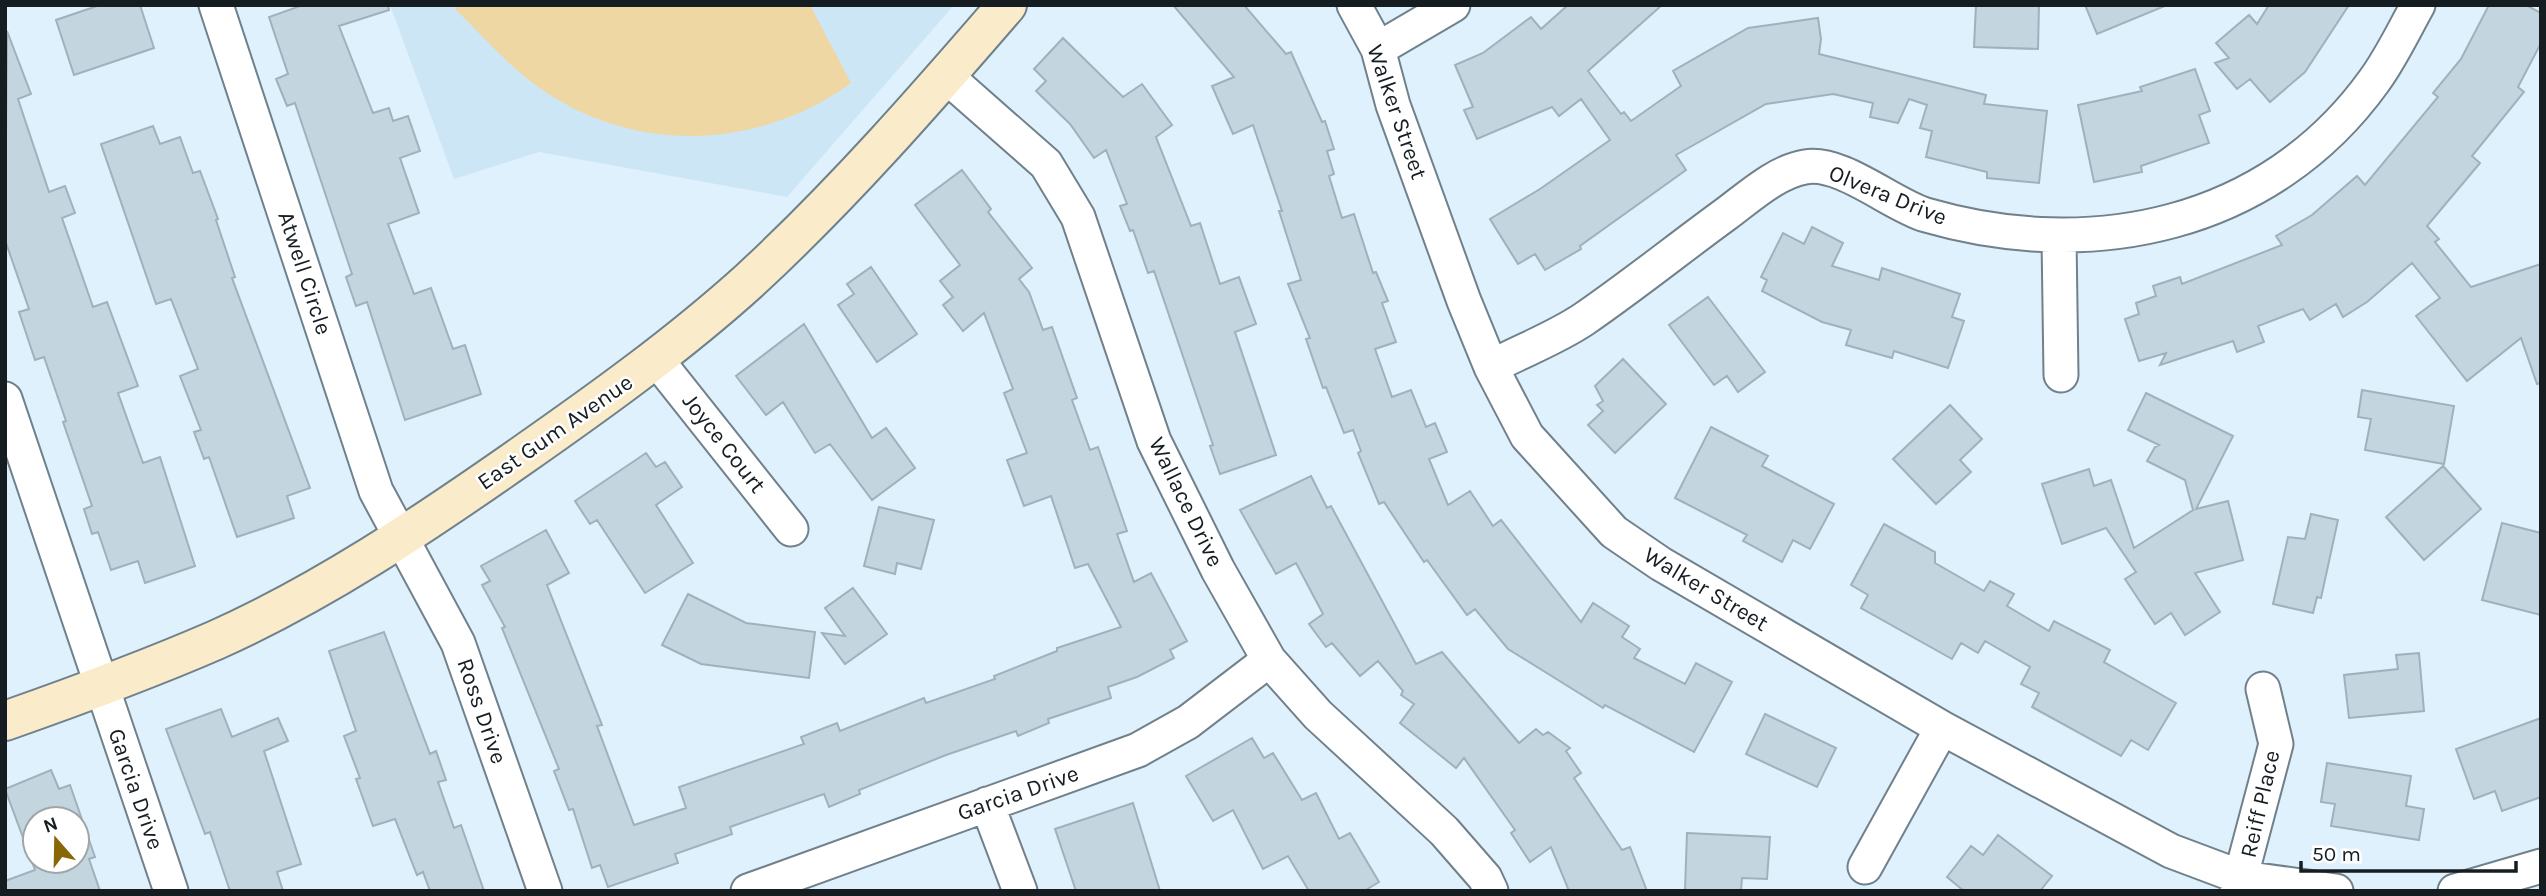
<svg xmlns="http://www.w3.org/2000/svg" width="2546" height="896" viewBox="0 0 2546 896" font-family="Karla,sans-serif">
	<style>
		.built { fill: #cce6f6 }
		.green { fill: #eed7a3 }
		.building { fill: #c3d5df; stroke: #a0b1bc; stroke-width: 2; fill-rule: evenodd }
		.lines { fill: none; stroke-linecap: round; stroke-linejoin: round }
		.street-casing { stroke: #70818b; stroke-width: 37 }
		.secondary-casing { stroke: #70818b; stroke-width: 42 }
		.street { stroke: #fff; stroke-width: 33 }
		.secondary { stroke: #faecca; stroke-width: 38 }
		.labels { text-anchor: middle; dominant-baseline: central; stroke-width: 5; stroke-linejoin: round; paint-order: stroke }
		.street-label { font-size: 23px; fill: #161d21; stroke: #fff }
	</style>
	<rect width="100%" height="100%" fill="#dff1fc"/>
	<path class="built" d="M390,5H954L787,197L539,152L454,179Z"/>
	<path class="green" d="M459,5H810L851,83C759,150 636,155 541,89C509,67 483,36 455,9Z"/>
	<path class="building" d="M100,5H140L154,48L74,75L56,20Z
		M303,5H388L389,10L339,26L373,113L389,108L393,121L408,116L420,151L400,158L419,213L388,224L414,294L431,288L453,349L465,345L481,394L405,420L367,302L356,306L346,277L352,274L295,103L287,106L276,79L288,74L269,17Z
		M1173,5H1244L1286,54L1291,52L1322,122L1325,121L1334,149L1327,151L1334,174L1329,176L1342,218L1354,214L1373,273L1376,272L1388,301L1382,303L1396,342L1375,349L1392,397L1411,390L1426,427L1435,423L1447,452L1429,459L1448,505L1470,491L1493,526L1501,520L1581,622L1593,603L1629,626L1622,637L1640,649L1634,658L1685,684L1696,663L1732,682L1694,752L1605,705L1603,708L1508,649L1475,609L1467,615L1427,560L1424,562L1384,502L1379,504L1358,453L1361,451L1353,430L1344,433L1326,387L1323,388L1306,339L1310,338L1288,284L1301,280L1279,211H1282L1253,125L1233,134L1212,86L1234,77Z
		M1568,5H1662L1588,71L1621,114L1624,112L1631,121L1681,86L1673,71L1748,28L1818,18L1821,39L1819,54L1986,95L1984,104L2047,111L2039,183L1987,178V172L1926,157L1932,131L1920,128L1927,105L1909,99L1898,123L1870,117L1873,103L1833,94L1766,104L1676,155L1686,170L1580,246L1581,249L1545,270L1535,254L1518,264L1490,219L1540,189L1610,140L1581,99L1559,116L1552,107L1477,139L1464,110L1473,107L1455,65L1483,53L1531,17L1541,29Z
		M1976,5H2039L2038,49L1974,47Z
		M2085,5H2164L2165,6L2097,34Z
		M2269,5H2349L2305,72L2270,102L2250,79L2237,89L2215,63L2229,58L2216,43L2249,15L2257,24Z
		M2489,5H2526L2541,13V43L2518,87L2524,92L2472,156L2480,163L2427,226L2439,239L2435,242L2471,287L2541,264V383L2537,384L2521,338L2467,381L2416,316L2440,298L2412,263L2367,302L2343,317L2336,304L2310,320L2303,309L2258,326L2264,342L2237,352L2233,341L2160,365L2166,353L2139,361L2125,319L2139,314L2136,303L2156,296L2153,286L2180,277L2182,284L2282,245L2276,236L2312,215L2357,176L2365,185L2438,97L2433,93L2461,59Z
		M7,31L31,94L18,99L49,192L65,186L75,213L62,218L93,307L107,302L138,386L118,393L143,463L160,457L195,566L145,583L138,561L111,570L98,532L92,534L84,509L92,506L63,422L66,421L44,357L35,360L19,312L29,309L5,240Z
		M1063,38L1123,97L1142,84L1172,125L1156,137L1191,226L1200,223L1220,284L1239,277L1256,324L1235,332L1276,455L1220,474L1210,446L1213,445L1154,271L1148,273L1133,230L1130,231L1120,206L1127,204L1106,150L1094,158L1070,124L1036,91L1046,81L1034,69Z
		M2195,69L2210,111L2199,115L2209,143L2141,166L2142,172L2094,182L2078,105L2142,91L2140,87Z
		M153,126L160,144L180,137L193,173L200,171L218,219L216,220L235,277L232,278L310,488L287,496L294,518L237,537L209,457L204,459L194,432L201,430L180,376L198,369L171,299L156,304L101,144Z
		M962,170L991,209L988,212L1032,268L1019,279L1029,292L1043,330L1052,327L1077,398L1072,400L1090,450L1098,447L1127,531L1117,534L1134,582L1151,573L1187,641L1170,650L1174,658L1137,677L1108,687L1111,698L1048,719L1049,723L1018,736L1016,731L946,755L859,790L860,794L829,807L824,794L730,827L732,834L675,854L678,863L608,887L600,865L592,868L573,809L569,810L554,771L559,769L502,628L505,627L482,585L490,581L481,566L546,530L569,573L547,585L602,725L597,726L634,825L686,808L679,787L804,744L801,737L837,723L840,731L924,698L926,703L995,679L994,676L1057,651V648L1121,627L1088,564L1075,568L1051,496L1024,506L1007,460L1027,453L1004,393L1013,389L984,313L963,331L943,305L953,297L940,281L960,265L915,205Z
		M1812,227L1843,243L1832,266L1879,280L1882,268L1960,294L1952,317L1964,321L1948,368L1894,351L1892,358L1846,345L1851,330L1822,322L1762,291L1767,280L1761,277L1783,233L1804,244Z
		M871,267L917,334L877,362L838,305L854,294L847,284Z
		M1708,297L1765,372L1738,392L1727,376L1714,385L1669,325Z
		M804,324L872,438L886,428L915,468L872,500L830,444L815,453L783,402L766,415L736,376Z
		M1623,359L1666,404L1615,453L1588,425L1603,411L1597,405L1603,401L1595,386Z
		M2362,390L2454,406L2444,464L2365,450L2371,419L2358,417Z
		M2146,393L2233,436L2196,509L2228,501L2243,560L2195,573L2220,612L2185,635L2171,613L2155,624L2125,579L2136,572L2106,528L2062,544L2042,484L2089,469L2094,486L2111,480L2134,548L2193,510L2185,480L2147,461L2155,447L2159,445L2128,430Z
		M1950,405L1982,439L1960,460L1971,472L1936,504L1893,459Z
		M1711,427L1768,456L1762,466L1834,504L1810,549L1793,540L1782,562L1743,541L1747,535L1675,498Z
		M646,453L656,467L665,462L682,487L656,505L693,563L645,593L597,520L590,524L575,501Z
		M2443,466L2481,509L2424,560L2386,517Z
		M1311,476L1327,508L1331,506L1416,664L1442,652L1519,743L1536,729L1543,735L1548,732L1570,748L1566,751L1581,773L1574,778L1622,850L1630,847L1647,891H1569L1551,847L1530,862L1511,833L1515,830L1464,758L1456,768L1400,723L1414,704L1401,695L1403,691L1378,661L1360,676L1332,643L1326,647L1309,624L1323,614L1296,563L1276,574L1240,510Z
		M879,507L934,520L921,569L897,563L895,574L864,566Z
		M2311,514L2338,520L2321,598L2317,597L2313,613L2273,604L2288,537L2305,539Z
		M2502,523L2541,533V615L2482,600Z
		M1884,524L1935,552V563L1984,591L1990,581L2014,594L2007,606L2049,631L2054,621L2110,650L2104,662L2176,703L2148,750L2131,740L2121,756L2032,707L2039,693L2021,684L2030,667L1985,641L1978,653L1961,643L1952,659L1861,608L1868,595L1851,585Z
		M853,588L887,634L845,664L822,633L845,636L825,608Z
		M688,594L746,623L815,632L809,678L701,664L662,645Z
		M384,632L430,754L436,751L446,780L438,782L454,828L461,825L484,891H430L423,872L417,875L395,819L373,826L356,779L360,778L344,736L356,731L329,651Z
		M2419,653L2424,711L2349,718L2344,675L2398,669L2396,655Z
		M221,709L232,737L278,718L288,741L264,751L301,864L277,872L283,891H230L210,832L205,834L166,729Z
		M1765,714L1836,748L1817,787L1746,754Z
		M2541,718V797L2502,811L2495,791L2474,799L2456,749Z
		M1252,738L1264,758L1273,753L1302,800L1316,793L1339,839L1350,833L1379,882L1364,891H1309L1288,856L1263,869L1233,810L1213,821L1186,776Z
		M2327,763L2411,776L2406,806L2424,809L2419,840L2331,826L2335,804L2321,802Z
		M51,770L59,789L70,785L95,857L89,859L100,891H5V881L35,870L5,789ZM35,819H77V861H35Z
		M1133,803L1160,891H1076L1055,829Z
		M1687,833L1770,837L1767,879L1742,878L1741,891L1685,890Z
		M1998,835L2052,876L2040,891H1964L1947,877L1971,846L1983,855Z"/>
	<g class="lines">
		<defs>
			<path id="street" d="M216,5L376,491L458,643L545,891
				M1354,5L1378,49L1393,105L1464,301L1491,367L1527,436L1614,532L1661,564L1942,728L2171,851L2243,878L2336,891
				M1378,49L1453,5
				M946,76L1046,164L1078,217L1154,441L1218,570L1269,660L1318,715L1444,831L1485,878L1491,891
				M2059,238L2061,375
				M656,359L791,529
				M1491,367C1521,351 1556,338 1584,319C1632,286 1678,249 1726,214C1749,197 1776,172 1805,167C1841,160 1892,205 1926,215C2091,263 2269,227 2374,81C2391,58 2404,30 2418,5
				M5,399L171,891
				M987,804L1020,891
				M1865,867L1942,728
				M748,891L1138,750L1188,722L1269,660
				M2237,891L2276,744L2263,689
				M2455,891L2541,866"/>
			<path id="secondary" d="M5,721C76,696 147,670 216,640C323,592 421,526 517,459C597,403 677,346 750,280C842,195 925,100 1007,5"/>
		</defs>
		<use href="#street" class="street-casing"/>
		<use href="#secondary" class="secondary-casing"/>
		<use href="#street" class="street"/>
		<use href="#secondary" class="secondary"/>
	</g>
	<g class="labels">
		<g class="street-label">
			<text transform="translate(1397 112) rotate(71)">Walker Street</text>
			<text transform="translate(1888 195) rotate(22)">Olvera Drive</text>
			<text transform="translate(305 273) rotate(72)">Atwell Circle</text>
			<text transform="translate(555 432) rotate(-35)">East Gum Avenue</text>
			<text transform="translate(724 443) rotate(52)">Joyce Court</text>
			<text transform="translate(1186 502) rotate(64)">Wallace Drive</text>
			<text transform="translate(1706 589) rotate(31)">Walker Street</text>
			<text transform="translate(482 711) rotate(71)">Ross Drive</text>
			<text transform="translate(136 789) rotate(71)">Garcia Drive</text>
			<text transform="translate(1018 793) rotate(-19)">Garcia Drive</text>
			<text transform="translate(2260 804) rotate(-77)">Reiff Place</text>
		</g>
	</g>
	<rect width="2546" height="896" fill="none" stroke="#161d21" stroke-width="14"/>
	<g transform="translate(56 840) rotate(340)"><circle r="33" fill="#ffffff" stroke="#a2a5a6" stroke-width="2"/>
	<path d="M0-5L12 26L0 18L-12 26Z" fill="#886804"/>
	<text y="-10" font-size="19" font-weight="bold" text-anchor="middle" fill="#161d21">N</text>
	</g>
	<path d="M2301 861v10h215v-10" fill="none" stroke="#161d21" stroke-width="3.5"/>
	<text x="2312" y="861" font-size="21" fill="#161d21" stroke="#ffffff" stroke-width="5" paint-order="stroke">50 m</text>
</svg>
